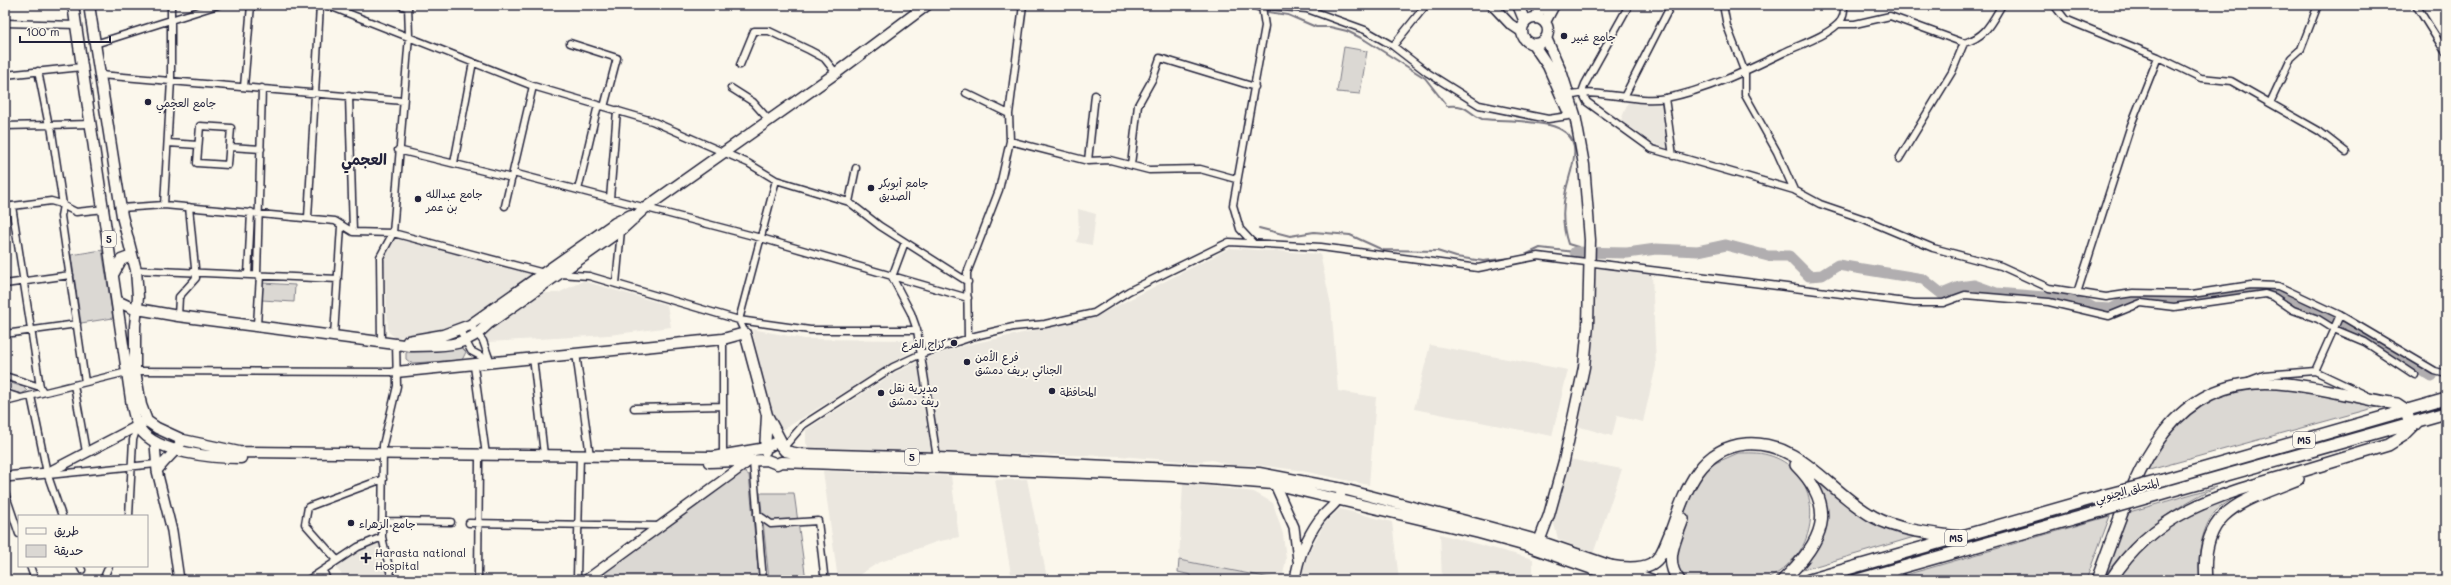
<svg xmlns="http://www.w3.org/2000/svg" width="2451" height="585" viewBox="0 0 2451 585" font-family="Mali,'Playpen Sans Arabic',sans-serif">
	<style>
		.built { fill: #ebe7df }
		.green { fill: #dbd8d3; stroke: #7e7d87 }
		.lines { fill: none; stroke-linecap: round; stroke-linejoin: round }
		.stream { stroke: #787681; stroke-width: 2 }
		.river { stroke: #b1aeb0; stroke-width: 11 }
		.street-casing { stroke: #22223b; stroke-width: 9 }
		.secondary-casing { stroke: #22223b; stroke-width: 12 }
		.primary-casing { stroke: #22223b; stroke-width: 13 }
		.highway-casing { stroke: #22223b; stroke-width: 14 }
		.street { stroke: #fbf7ec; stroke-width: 6 }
		.secondary { stroke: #fbf7ec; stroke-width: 9 }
		.primary { stroke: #fbf7ec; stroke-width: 10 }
		.highway { stroke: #fbf7ec; stroke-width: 11 }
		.highway-bridge-casing { stroke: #22223b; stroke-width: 14; stroke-linecap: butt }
		.highway-bridge { stroke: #fbf7ec; stroke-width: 11 }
		.poi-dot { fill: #22223b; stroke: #fbf7ec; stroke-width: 1.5 }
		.labels { text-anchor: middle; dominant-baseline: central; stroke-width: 4; stroke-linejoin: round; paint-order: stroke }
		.shield { fill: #fbf7ec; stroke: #636270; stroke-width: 1 }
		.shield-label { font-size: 10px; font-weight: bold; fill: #22223b }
		.poi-label { font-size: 11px; fill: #22223b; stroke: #fbf7ec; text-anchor: start }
		.street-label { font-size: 11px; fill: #22223b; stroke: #fbf7ec }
		.district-label { font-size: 15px; font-weight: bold; fill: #22223b; stroke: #fbf7ec }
	</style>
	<rect width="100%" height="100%" fill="#fbf7ec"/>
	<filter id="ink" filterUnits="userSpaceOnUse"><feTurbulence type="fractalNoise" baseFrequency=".025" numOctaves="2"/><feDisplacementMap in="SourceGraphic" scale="8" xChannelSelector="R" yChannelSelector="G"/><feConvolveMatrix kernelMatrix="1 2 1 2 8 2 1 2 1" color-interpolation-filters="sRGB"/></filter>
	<g filter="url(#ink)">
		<path class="built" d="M1628,102L1662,105L1669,149L1652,143L1621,120Z
			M1078,209L1096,214L1092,245L1076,242L1079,234Z
			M395,238L532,274L458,325L395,338L388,331L384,258Z
			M1230,248L1320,254L1331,305L1338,391L1376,397L1369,485L1298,470L1257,465L1234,466L1212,460L1194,462L1120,456L947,453L809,448L806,443V430L896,372L934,355L966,345L1093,318Z
			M1594,268L1652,273L1656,366L1643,422L1617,416L1612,436L1577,426L1584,391L1593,322Z
			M583,281L667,305L671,327L609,335L487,342L484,331L538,293H558Z
			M752,329L805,339L914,340L916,348L781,431L771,414Z
			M1430,345L1568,370L1552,436L1414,409Z
			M1569,459L1622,469L1593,554L1558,539L1553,520Z
			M823,471L951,476L959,537L936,542L878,563L851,580H838Z
			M1027,479L1047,578L1044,580H1012L995,480Z
			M1183,483L1254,492L1273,503L1283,534L1286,559L1282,580L1179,560Z
			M1340,509L1392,522L1399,580H1301L1304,562L1324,524Z
			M1440,534L1533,559V580H1442Z
			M380,541L389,580H347L336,568L359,549Z"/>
		<path class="green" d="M1344,47L1367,51L1360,94L1337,92Z
			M102,250L113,318L81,323L71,255Z
			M263,283L295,285L294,302L262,300Z
			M455,347L462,348L466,352L462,360L411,363L406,359V353L410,350Z
			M5,381L23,387L27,391L21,394L5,389Z
			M2274,388L2321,395L2377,407L2142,472C2153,457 2162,441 2174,427C2198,397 2238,390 2274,388Z
			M1738,453C1748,453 1758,452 1768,455C1813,467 1822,522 1797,555C1789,564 1778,575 1766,579C1754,584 1702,580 1687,580L1678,576L1672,548L1696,481L1713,464Z
			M743,471L749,475L759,580H594Z
			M1806,472L1835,497L1876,524L1921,535L1789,574L1806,555L1820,513Z
			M2216,487C2171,509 2130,537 2102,580L2126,513Z
			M760,493H794L806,580H769Z
			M2237,496C2230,501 2221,506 2215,512C2201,529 2196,559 2201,580H2116L2132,559L2152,539L2202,504Z
			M2110,516L2086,580H2024L2002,575L1979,580H1911L1902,576Z
			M1179,560L1280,580H1191V575L1178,572Z"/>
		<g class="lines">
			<path class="stream" d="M1245,5L1258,11
				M1268,12L1288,15L1316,27H1330L1347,31L1365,40L1425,78L1447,106C1470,104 1466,113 1482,119C1504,121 1527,120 1549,125C1588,135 1572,163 1566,190C1562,208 1562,226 1568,244L1578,247L1581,252
				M1259,228L1290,236L1314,232L1350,235L1383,250L1437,251L1456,257L1483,261L1521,257L1540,248L1575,252"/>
			<path class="river" d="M1575,252L1627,253L1656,249L1698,251L1726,245L1768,256H1789L1809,276L1822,275L1838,265L1923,279L1942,294L1959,287L1974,285L1996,293L2079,300L2094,308L2111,309L2126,301L2141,297H2154L2170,302L2216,298L2249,291L2268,290L2298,306L2318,313L2371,338L2386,349L2432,377"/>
			<defs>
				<path id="street" d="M327,5L533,86L652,121L748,163L776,180L849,202L880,226L968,282
					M400,5L408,8
					M1254,5L1307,9L1365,30L1393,46L1428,73L1479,105L1548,119L1575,115
					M1629,5L1585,84L1582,92L1587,102L1652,149L1794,190L1820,204L1864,219L1933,248L2001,266L2049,288L2106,297L2133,293L2192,294L2251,285L2278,286L2340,315L2435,371L2446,374
					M1723,5L1727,26L1745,73V95L1777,152L1794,190
					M2054,5L2065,19L2158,57L2201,78L2231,81L2319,131L2346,152
					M2416,5L2446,53
					M5,23L76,25
					M1838,24H1855L1890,16L1964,43C1986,37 1991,23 2002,5
					M570,43L617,58L604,107
					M95,44L218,5
					M1393,46L1426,5
					M740,65L754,31H769L809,50L824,58L836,73
					M38,71L49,126
					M5,75L82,67
					M100,75L403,101
					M244,87L251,5
					M731,88L753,102L769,120
					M966,93L1009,114
					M349,96L353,232
					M1569,96C1600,87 1634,104 1666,98C1708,90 1748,70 1787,51C1804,43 1824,37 1838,24C1844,18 1844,13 1844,5
					M1624,97L1671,5
					M1665,98L1673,156
					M2270,103L2291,58L2301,49L2318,5
					M5,126L92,124
					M51,126L63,205L61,216L85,382
					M200,126L231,128L228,165L197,163Z
					M1010,141L1088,161L1110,160L1149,170L1200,169L1236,179
					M168,143L198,145
					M230,147L261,149
					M398,150L512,178
					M1899,159L1952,72L1964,43
					M1088,161L1095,95
					M454,163L473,62
					M1131,165L1138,105L1153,78L1160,58L1255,87
					M513,173L761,238L968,298
					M776,180L739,320L810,330H917
					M578,190L598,105
					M610,199L617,110
					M849,202L856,168
					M164,205L171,80V5
					M12,206L40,387
					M505,206L533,86
					M5,207L51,201L58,203L76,212L105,209
					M121,208L164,205L335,221L353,232L393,233L544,273
					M308,218L320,5
					M905,242L892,277L911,313L917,330L937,458
					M1253,243L1240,229L1233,205L1265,26L1262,7
					M136,270L338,279
					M559,274L589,276L739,320L745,333
					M248,275L251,212
					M257,275L262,88
					M5,284L70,275
					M616,284L621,230
					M2077,293L2131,125L2158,57
					M178,316L179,297L196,278L189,207
					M257,325L260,275
					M460,330L471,351L490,361L483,341L470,325
					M5,334L77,324
					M334,336L341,226
					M968,338L967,273L999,190L1010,141L1009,114L1023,5
					M381,342L380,257L393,233L409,36L408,5
					M576,353L590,456
					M533,357L544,455
					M474,366L486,455
					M135,371L396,372
					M2315,371L2340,315
					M5,376L40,387L42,390
					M2243,383L2264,375L2315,371L2368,396
					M74,385L86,452
					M5,393L21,398
					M31,396L47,473L62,516
					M5,402L127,372
					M634,408L723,406
					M784,447L803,425L893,367L921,354L975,336L1013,327L1045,324L1094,313L1129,291L1229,242L1321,247L1478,268L1538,256L1914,303H1943L1965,295L2049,302L2109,316L2141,303L2174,307L2265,294L2274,297L2293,310L2318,319L2334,329L2365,342L2415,375
					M723,455V339
					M753,462L763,580
					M48,475L156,464
					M5,493L19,534
					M757,514L771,524L818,521L824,574
					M129,516L133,440L137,427
					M382,521L451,522
					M469,523L659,526
					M337,560L305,524L308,507L383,479
					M30,566L35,580
					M80,566L82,570
					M323,570L327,580
					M103,580L109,566
					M308,580L358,547L382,537
					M392,580L382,537L383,445L397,386L396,343
					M478,580L479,460
					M580,580L577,577L580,455"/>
				<path id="secondary" d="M1492,5L1510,24L1522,32
					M155,443L157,471L172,531L179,580
					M157,471C165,460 176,452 183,440
					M5,477L47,473L147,421
					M1272,478L1294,527L1298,560
					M586,580L748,462
					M1295,580C1298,559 1306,538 1319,520C1328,508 1337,506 1343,489"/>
				<path id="primary" d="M73,5L132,406C134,413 135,423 140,429C156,453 214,458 241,458
					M89,5L122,216L136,270L138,297L135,326V371L141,405L147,421L157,428L183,440L239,452L713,457L766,448L775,443L779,444L785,451L800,454L937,458L1259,473L1343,489L1481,525L1533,539L1652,580
					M1518,5L1525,22
					M1536,17L1543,5
					M1522 31a13 13 0 1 1 26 0a13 13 0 1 1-26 0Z
					M1545,22L1554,5
					M1533,44L1548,66L1568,111
					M114,273L121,260L132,256
					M117,301L132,308L178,316L411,346C443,345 464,349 488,324L621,230L645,208L836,73L927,5
					M408,341L443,335L470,325L615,223L631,215
					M396,372L723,339L745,333L767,415
					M765,451L767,415L784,447
					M709,462L767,460L777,464L781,462L1173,476L1273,484L1479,533L1530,547L1624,580
					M1537,547L1549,515L1564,461L1584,367L1588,325L1590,240L1584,165L1575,115L1562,74L1546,38"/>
				<path id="highway" d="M2163,480L2446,399
					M2170,491L2446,413
					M1609,566C1621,568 1639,570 1651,564C1662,558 1665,545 1670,534C1684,496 1697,448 1746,444C1800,440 1831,494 1874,517C1900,531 1930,533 1959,537
					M1874,579L1901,580
					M1679,580C1663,561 1676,539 1683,519
					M1783,580C1822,543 1840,509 1796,465
					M1809,580L2102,496
					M1857,580L2101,511
					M2097,580C2131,492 2157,375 2277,383C2317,386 2357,398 2397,404L2406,410L2410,424
					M2111,580C2153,513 2218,495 2289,475C2322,465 2355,455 2388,445L2404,435L2417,422
					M2206,580C2199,508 2245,501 2298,479"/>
			</defs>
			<use href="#street" class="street-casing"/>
			<use href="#secondary" class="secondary-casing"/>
			<use href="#primary" class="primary-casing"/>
			<use href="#highway" class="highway-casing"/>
			<use href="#street" class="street"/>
			<use href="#secondary" class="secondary"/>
			<use href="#primary" class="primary"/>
			<use href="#highway" class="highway"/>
			<defs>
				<path id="highway-bridge" d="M2102,496L2163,480
					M2101,511L2170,491"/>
			</defs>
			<use href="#highway-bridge" class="highway-bridge-casing"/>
			<use href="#highway-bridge" class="highway-bridge"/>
		</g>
	</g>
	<g class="poi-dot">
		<circle cx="1564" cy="36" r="4"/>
		<circle cx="148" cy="102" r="4"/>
		<circle cx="871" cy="188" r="4"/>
		<circle cx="418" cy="199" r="4"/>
		<circle cx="954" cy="343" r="4"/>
		<circle cx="967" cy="362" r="4"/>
		<circle cx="1052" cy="391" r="4"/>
		<circle cx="881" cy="393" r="4"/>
		<circle cx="351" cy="523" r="4"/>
		<path d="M364 552h4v4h4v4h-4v4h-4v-4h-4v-4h4z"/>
	</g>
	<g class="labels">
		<g class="shield">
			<rect x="102" y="231" width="14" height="16" rx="3"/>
			<rect x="2293" y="432" width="22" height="16" rx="3"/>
			<rect x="905" y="449" width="14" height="16" rx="3"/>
			<rect x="1945" y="530" width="22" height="16" rx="3"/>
		</g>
		<g class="shield-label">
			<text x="109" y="239">5</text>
			<text x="2304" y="440">M5</text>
			<text x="912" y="457">5</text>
			<text x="1956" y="538">M5</text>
		</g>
		<g class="poi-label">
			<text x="1572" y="36">جامع غبير</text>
			<text x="156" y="102">جامع العجمي</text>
			<text x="879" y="182">جامع أبوبكر<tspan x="879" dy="13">الصديق</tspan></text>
			<text x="426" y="193">جامع عبدالله<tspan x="426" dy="13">بن عمر</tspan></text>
			<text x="946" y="343" text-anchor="end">كراج الفرع</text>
			<text x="975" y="356">فرع الأمن<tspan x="975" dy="13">الجنائي بريف دمشق</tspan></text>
			<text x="889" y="387">مديرية نقل<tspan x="889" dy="13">ريف دمشق</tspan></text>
			<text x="1060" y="391">المحافظة</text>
			<text x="359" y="523">جامع الزهراء</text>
			<text x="375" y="552">Harasta national<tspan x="375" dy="13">Hospital</tspan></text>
		</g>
		<g class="street-label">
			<text transform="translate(2127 490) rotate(-15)">المتحلق الجنوبي</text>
		</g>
		<g class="district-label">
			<text x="364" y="159">العجمي</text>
		</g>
	</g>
	<rect width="2451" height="585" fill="none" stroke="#fbf7ec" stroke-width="20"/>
	<rect x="10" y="10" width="2431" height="565" fill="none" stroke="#22223b" stroke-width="1.5" filter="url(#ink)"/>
	<rect x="18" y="515" width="130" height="52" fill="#fbf7ec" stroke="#a4a2a5"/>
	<rect x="26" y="528" width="20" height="6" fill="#fbf7ec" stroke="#a4a2a5"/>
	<text x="54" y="535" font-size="12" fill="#22223b">طريق</text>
	<rect x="26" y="545" width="20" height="12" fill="#dbd8d3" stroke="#a4a2a5"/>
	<text x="54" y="555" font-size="12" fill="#22223b">حديقة</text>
	<path d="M20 36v6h90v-6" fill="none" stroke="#22223b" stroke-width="2"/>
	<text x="26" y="36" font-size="12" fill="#22223b" stroke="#fbf7ec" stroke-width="3" paint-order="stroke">100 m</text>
</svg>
